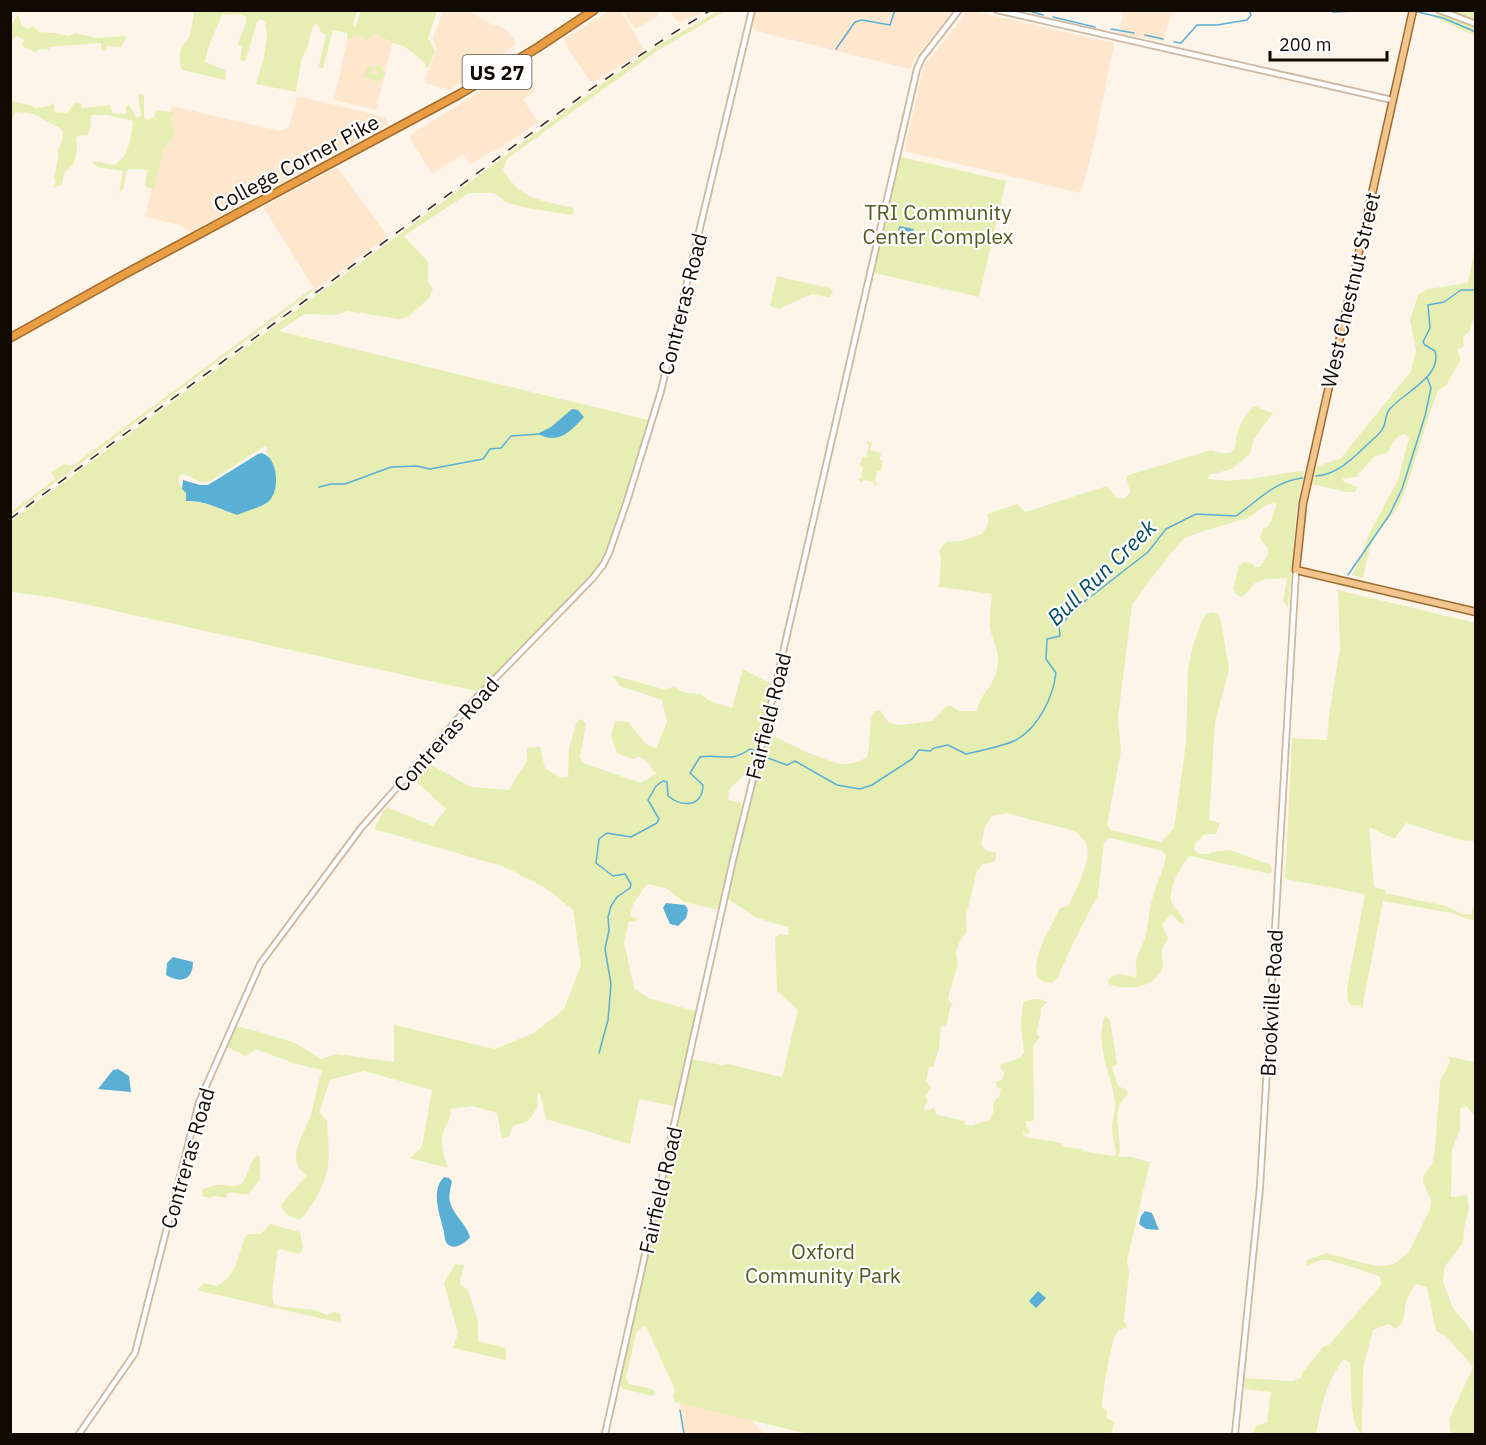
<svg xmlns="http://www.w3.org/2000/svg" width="1486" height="1445" viewBox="0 0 1486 1445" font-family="'IBM Plex Sans',sans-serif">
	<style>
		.built { fill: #fee7cd }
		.green { fill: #e7eeb4; fill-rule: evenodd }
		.water { fill: #5aafd4 }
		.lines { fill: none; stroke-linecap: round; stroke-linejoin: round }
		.stream { stroke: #5aafd4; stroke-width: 1.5 }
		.minor-casing { stroke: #cdb79e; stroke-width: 8 }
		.major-casing { stroke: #9e6a2d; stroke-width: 9 }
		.highway-casing { stroke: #9e6a2d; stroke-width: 10 }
		.minor { stroke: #fff; stroke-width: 4.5 }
		.major { stroke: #f2c58e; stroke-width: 6 }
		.highway { stroke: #ea9e43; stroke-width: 7 }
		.rail { stroke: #302921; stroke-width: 1.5; stroke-dasharray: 10 10; stroke-linecap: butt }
		.labels { text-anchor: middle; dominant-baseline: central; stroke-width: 4.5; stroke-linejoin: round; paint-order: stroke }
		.shield { fill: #fff; stroke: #58544f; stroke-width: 1.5 }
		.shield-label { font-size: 20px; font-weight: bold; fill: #110a03 }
		.street-label { font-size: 21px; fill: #110a03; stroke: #fff }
		.park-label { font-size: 21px; fill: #545922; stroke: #fff }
		.water-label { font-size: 22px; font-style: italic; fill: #004c65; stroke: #fff }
	</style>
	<rect width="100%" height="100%" fill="#fef5ea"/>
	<path class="built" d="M443,11H469L494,26L498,25L509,33L516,42L515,44L496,60L450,90L426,83L424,80L437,50L433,38Z
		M609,11H621L644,50L598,80L590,81L568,49L564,39Z
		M623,11H656L658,16L635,29Z
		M670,11H706L678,23Z
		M754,11V10L953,11L916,57L910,69L756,31L751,25Z
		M966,11H973L1113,43L1114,45L1093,148L1081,193L904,151L924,66L961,20Z
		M1124,11H1173L1167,27L1164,41L1119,34Z
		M350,27L394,36L376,110L334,100Z
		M519,67H521L534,87V92L523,99L538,122L499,149H496L470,165L464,154L434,173L430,171L410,138V135Z
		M297,96L373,114L385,118L389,124L191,232L179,225L145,217L172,106L280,131L289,127Z
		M337,167L388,236L315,290L263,207Z
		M680,1402L749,1417L764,1434H684Z"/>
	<path class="green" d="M1456,10L1475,11V21L1454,12Z
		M194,11H357L353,24L355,27L361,11H437L428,38L435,51L429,67L425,68V63L404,46L393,43L376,33L366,41L364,40L363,36L358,37L354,35L350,40L347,37V33L333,30L323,68H320L319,65L326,35L321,32L318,25L315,24C308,33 311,48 302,57L296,92L256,84L264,57L267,34L265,22L261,19L257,22L246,59L243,62L240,59L242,47L237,45L246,23V17L239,14L222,15L208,48L205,62L225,70L226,80L182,70C179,63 179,53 182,46C185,42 189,40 190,35C192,27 193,18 194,11Z
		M718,11H725L654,53L508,158L503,170C523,201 539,199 573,208L574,211L572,215L527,208L505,202L494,193H469L404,236L428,262V282L433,288L430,297L408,317L399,319L348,311L336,315L304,314L279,331L652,421L609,547L592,577L480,692L57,598L11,592L10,522L605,82L655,47ZM265,446L268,449L266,452C275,463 275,482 273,495L237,515L203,503L187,501L186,493L178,481L180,475L184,474L201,482L210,481Z
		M1439,13L1475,27V36L1433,17Z
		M18,14L22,26L28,29L33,26L40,32L54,33L68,36L75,33L95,38L125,36L126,38L121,47L108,46L104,51L101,49V43L49,47V50L38,49L36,53L22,46L24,40L17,36L11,40V26Z
		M379,65L385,72L383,80H378L377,82L363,77L368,66L373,67L371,74L378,73L375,68Z
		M140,93L144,96V116L147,120L154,117L156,110L174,112L171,120L174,130L173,137L164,148L154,187L151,189L145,186L147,170L130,169L126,172L124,187L119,194L123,171L101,168L93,164L94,161L114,165C129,157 131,137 133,121L107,115H91L90,130L87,136L80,135L76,138L77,148L74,164L64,173L62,185L53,188L56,180L54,179L58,158V150L62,141L63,131L60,128L33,114L17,112L14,114L11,126V105L13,101L33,106L34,108L45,107L54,103L55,112L66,113C73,110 72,98 82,104V108L110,105L113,113L126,114V106L129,105L136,117L141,116L138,94Z
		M897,156L1006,181L979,297L870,272Z
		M1475,246V316L1472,323L1470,331L1463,337L1464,346L1457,350L1461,359L1447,384L1438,391C1424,427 1415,465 1401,501C1395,513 1386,520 1379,530C1369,544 1367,561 1363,578L1352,575L1361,557L1369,534L1398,480L1409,437L1404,434C1394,437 1393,444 1388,452L1374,457L1356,477L1342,479L1344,482L1358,487L1355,492H1347L1312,484L1317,466L1340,459L1411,371L1416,350L1410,320L1418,295L1428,289L1468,283Z
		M777,276L833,289L830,298L812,294L779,309L770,306Z
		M311,289L313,291L11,515V512L55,479L51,472L64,464L72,466Z
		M1254,406L1273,413L1254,439L1250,454L1232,469L1209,475L1208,479C1240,484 1271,474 1303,471L1304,473L1297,507L1288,608L1283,601L1287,579L1284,578L1265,579L1255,583L1242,597L1237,595L1233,589L1239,566L1243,562L1251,563L1256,567H1260L1268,554V549L1260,538L1263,528L1267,527L1271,521L1276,506L1274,503C1264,503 1256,515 1247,518C1228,525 1201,530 1184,539C1178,543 1138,596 1132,605L1118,718L1121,751L1107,825L1111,830L1161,842L1174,828L1186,743L1188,668L1193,645L1203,618L1210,612L1218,613L1221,621L1229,669L1215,723L1209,820L1220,823L1216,834H1205L1195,844L1194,850L1199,854H1209L1211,852L1230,850L1271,865L1272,871L1270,874L1190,856C1182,862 1168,890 1171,901C1173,908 1182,914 1185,922L1182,924L1171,914L1162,925L1168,938C1166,942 1162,947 1162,951C1161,956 1164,961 1163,966C1157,988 1126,992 1109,984L1108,980C1115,971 1124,974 1135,977L1137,974C1132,956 1143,950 1146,934C1149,921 1149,909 1153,896C1157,882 1164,870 1166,855L1162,851L1110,838L1104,842L1098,895L1073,943L1058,977L1052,983L1044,982L1037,978C1032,954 1050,929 1060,908L1068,906C1075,892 1091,861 1087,846C1085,839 1079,835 1074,831L1007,813L992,816L985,827L981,845L986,850L996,853V859L993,862L983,864L977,871L966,916L967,931L959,943L956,953L958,964L948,998L953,1006L950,1007L947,1024L941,1027L939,1049L933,1067H929L926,1081L932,1088L925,1096L928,1101L924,1107L925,1111L934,1108L937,1115L965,1121L964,1124L971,1126L989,1120L994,1111C992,1104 993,1101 999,1097L1001,1089L997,1087L996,1082L1003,1079L1004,1072L1000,1068L1001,1064L1020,1058L1024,1053L1021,1023L1023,1002C1031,999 1039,997 1047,1002L1041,1008C1042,1017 1037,1024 1037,1034L1040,1037L1033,1046L1034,1118L1032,1122L1026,1121V1126L1031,1133L1026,1134L1023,1131V1134L1025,1137L1062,1143L1064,1147L1083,1149V1151L1113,1156L1116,1154C1115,1145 1112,1135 1112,1126C1112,1119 1116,1111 1115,1103C1112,1075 1094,1046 1105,1016L1110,1020L1117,1064L1112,1067L1118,1086L1127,1090L1128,1094C1126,1097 1123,1099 1121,1102C1112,1118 1123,1140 1119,1157H1130L1150,1162L1127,1261L1129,1273L1124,1321L1127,1326C1124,1329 1118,1330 1116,1334C1111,1341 1102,1397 1102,1407L1107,1411V1418L1114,1422L1112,1434H808L675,1402L673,1397L675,1390L646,1326H643L636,1333L626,1378L629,1384L652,1389L655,1392L653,1396L623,1389L620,1385L637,1306L635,1302L689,1061L692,1062V1059L721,1065L728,1064L782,1077L798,1010L777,991L775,938L779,934L789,935L788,927L757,918L729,900L727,896L766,739L773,736C787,743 830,764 845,764C854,764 860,761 867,757C872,742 867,724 874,711L880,710L889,723L900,725L933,721L946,706H952L959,711H977C980,693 993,688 997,669C1000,651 995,648 991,632C988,620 991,606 992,594L939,587L941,560L939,550L946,542L961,541L982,534L989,522L987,514L1017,504L1025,512L1107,486L1116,498C1124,500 1126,498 1130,492L1126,476L1211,450C1243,460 1231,445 1240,426C1243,419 1249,412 1254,406Z
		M867,441L873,444L871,445L870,450L881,453L880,459L883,461L881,471H877L875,482L878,483L875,486L873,482L864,480L862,483L857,479L861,478L863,467L860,466L862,457H866L869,445L866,443Z
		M1338,590L1475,623V841L1460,840L1406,823L1394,839L1369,827L1374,887L1386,890L1385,893L1446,906L1462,914H1472V907L1475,908V921L1451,913L1383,901L1362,1009L1359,1005L1353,1006L1348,1002L1347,989L1365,894L1285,879L1292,738L1327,740L1329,716L1340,649Z
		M743,669L773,685L752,767L729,790L728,800L742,803L737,834L718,910L684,902L666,888L647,884L633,904L630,916L637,918L636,922L629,921L624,942L634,988L648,998L698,1012L677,1107L639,1099L630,1144L546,1119L540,1093L537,1096L538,1107L528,1121L513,1126L509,1136L502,1139L497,1113L472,1106L451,1109C451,1122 446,1122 443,1133C440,1144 444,1157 448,1168L410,1158L422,1147L432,1090L364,1071L330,1080L319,1113L327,1121C329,1156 333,1171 313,1203C308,1210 305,1216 298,1220L286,1214L280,1206L307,1175C282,1161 307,1131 312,1111C316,1097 317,1084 322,1070L293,1063L256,1049L246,1056L226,1047L235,1026L260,1032L295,1043L321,1059L337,1054L394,1062V1025L495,1049L534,1033L564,1009L581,965L573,910L544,887L505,867L374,829L386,807L433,826L446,809L410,776L423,760L471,787L509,790L527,761V748L540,747L545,768L561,778L568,777L569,748L577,721L582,719L586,724L580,757L584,763L640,783L656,774L647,761L639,757L632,759L617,753L611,736L615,721L628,722L646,744L656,749L667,722L662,700L620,686L612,675L663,689L675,687L686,693L700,694L710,701L732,708Z
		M1446,1056L1475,1062V1116L1466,1106L1460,1109V1129L1452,1150L1451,1197L1467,1195L1469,1209L1464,1228L1463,1243L1445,1266L1443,1282L1453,1308L1475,1335V1434H1451L1449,1419L1473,1367L1446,1336L1436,1331L1427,1287L1415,1284L1406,1301L1403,1322L1396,1329L1389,1324L1373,1330L1363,1368L1362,1434C1348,1424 1352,1380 1350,1363L1344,1359C1325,1383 1322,1406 1316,1434H1253L1256,1425L1267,1423L1271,1392L1244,1389L1245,1378L1292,1381L1301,1378L1302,1373L1323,1347L1329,1345L1381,1285L1380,1277C1375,1274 1329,1259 1324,1260C1318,1260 1312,1264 1306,1266L1307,1260L1327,1253L1371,1265L1383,1266L1394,1264L1409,1252L1430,1209L1431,1200L1423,1182L1424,1174L1432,1165L1435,1148L1440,1083C1442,1073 1449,1068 1450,1059Z
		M257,1155L260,1157V1179L248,1194C241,1196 235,1192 227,1193L226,1198L214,1196L210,1198L202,1196L203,1189C208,1188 216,1184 222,1185C230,1186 234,1187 242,1184C248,1175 249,1163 257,1155Z
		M270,1224L300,1232L303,1248L300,1254L278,1249L272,1294L274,1304L279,1306L315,1310L327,1315L334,1312L340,1313L341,1323L200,1291L198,1289L204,1283L217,1286C238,1274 237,1257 245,1237L249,1234H261Z
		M455,1264L464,1265L460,1281L461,1285L468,1290L478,1321V1341L506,1348V1360L453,1348L458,1333L444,1283Z"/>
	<path class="water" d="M899,226L914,229L912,236L916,237L915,244L903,241L905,234L898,232Z
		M572,409L578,410L584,417C571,431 559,444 540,435L539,433L551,427Z
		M262,453C279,458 280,493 268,502C259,508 246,511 237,515C219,509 205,500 186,501V493L182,489L183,480L200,485H208L258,454Z
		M666,903L685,905L688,910L686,918L678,926L670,924L663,908Z
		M173,957L193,962C193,980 181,984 166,975L167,963Z
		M118,1069L129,1076L131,1092L98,1089L113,1070Z
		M444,1177L449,1178L452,1181C451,1188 448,1195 450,1202C453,1215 466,1223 470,1237C465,1244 452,1252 446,1242C445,1240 444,1234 444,1232C440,1215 430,1191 444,1177Z
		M1145,1211L1152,1213L1159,1230L1146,1229L1139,1224L1141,1216Z
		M1038,1291L1046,1298L1036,1308L1029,1301Z"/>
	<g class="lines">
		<path class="stream" d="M1026,10L1043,15
			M1329,10L1333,12L1377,10
			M1414,11L1443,18L1476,32
			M1053,17L1095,27
			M1111,29L1134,33
			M1145,35L1163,39
			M1174,42L1181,43L1197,25H1217L1247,20L1251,15L1249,10
			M836,49L855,22L862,20L890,25L895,10
			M1316,476C1339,474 1354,457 1370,442C1374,438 1381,433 1383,428C1386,423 1385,416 1389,410C1401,394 1443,377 1435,351L1425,345L1423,342L1430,328L1428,305L1444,302L1461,290H1476
			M319,487L331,484H345L391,467L417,466L430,469L483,459L490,449L501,448L511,436L540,434
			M1348,575L1390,514L1402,489L1425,416L1431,388L1427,377
			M765,757L787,765L795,761L837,785L860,789L872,785L912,759L919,750L930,751L934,748L948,745L966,754C982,750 1002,747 1016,740C1039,727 1053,697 1056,673L1046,659L1047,639L1060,636L1059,626L1085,601L1148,552L1166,529L1196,514L1236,516C1258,501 1274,481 1303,478
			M599,1053L608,1020L611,984L605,949L609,930L608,917L611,906L617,897L630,888L631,884L625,874L613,876L596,863L599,839L607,833L631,837L657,823L659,819L648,800L656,786L663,781L667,782L668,796C682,807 702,808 703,785L690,773L700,757C722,753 729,764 750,749L756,751
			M680,1410L684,1434"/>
		<defs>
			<path id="minor" d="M997,10L1392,100
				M1439,10L1476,24
				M79,1434L135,1353L199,1102L260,964L361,828L478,696L592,579L603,565L609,553L627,501L661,391L752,10
				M605,1434L733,860L764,735L917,69L922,58L959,10
				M1235,1434L1260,1187L1296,570"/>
			<path id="major" d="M1413,10L1303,503L1296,570L1476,612"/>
			<path id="highway" d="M10,338L123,275L458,95L537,48L594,10"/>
		</defs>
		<use href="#minor" class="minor-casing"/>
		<use href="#major" class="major-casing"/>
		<use href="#highway" class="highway-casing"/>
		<use href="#minor" class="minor"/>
		<use href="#major" class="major"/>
		<use href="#highway" class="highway"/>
		<path class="rail" d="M10,519L591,89L667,37L711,10"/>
	</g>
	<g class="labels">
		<rect class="shield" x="462.5" y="55" width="69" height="34" rx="4.5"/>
		<g class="shield-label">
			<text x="497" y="72">US 27</text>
		</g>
		<g class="street-label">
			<text transform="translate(296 163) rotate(-28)">College Corner Pike</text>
			<text transform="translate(1350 290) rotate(-77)">West Chestnut Street</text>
			<text transform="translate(682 304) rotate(-76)">Contreras Road</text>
			<text transform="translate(768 716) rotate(-76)">Fairfield Road</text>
			<text transform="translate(446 734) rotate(-48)">Contreras Road</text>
			<text transform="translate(1271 1003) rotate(-87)">Brookville Road</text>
			<text transform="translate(187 1158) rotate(-74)">Contreras Road</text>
			<text transform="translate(660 1190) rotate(-77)">Fairfield Road</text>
		</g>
		<g class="park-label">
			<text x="938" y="212">TRI Community<tspan x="938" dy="24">Center Complex</tspan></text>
			<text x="823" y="1251">Oxford<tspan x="823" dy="24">Community Park</tspan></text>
		</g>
		<g class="water-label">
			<text transform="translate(1101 572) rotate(-44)">Bull Run Creek</text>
		</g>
	</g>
	<rect width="1486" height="1445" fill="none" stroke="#110a03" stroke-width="24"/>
	<path d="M1270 51v9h117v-9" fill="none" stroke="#110a03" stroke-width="3"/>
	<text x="1279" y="51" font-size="18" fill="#110a03" stroke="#ffffff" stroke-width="4.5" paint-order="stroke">200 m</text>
</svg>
